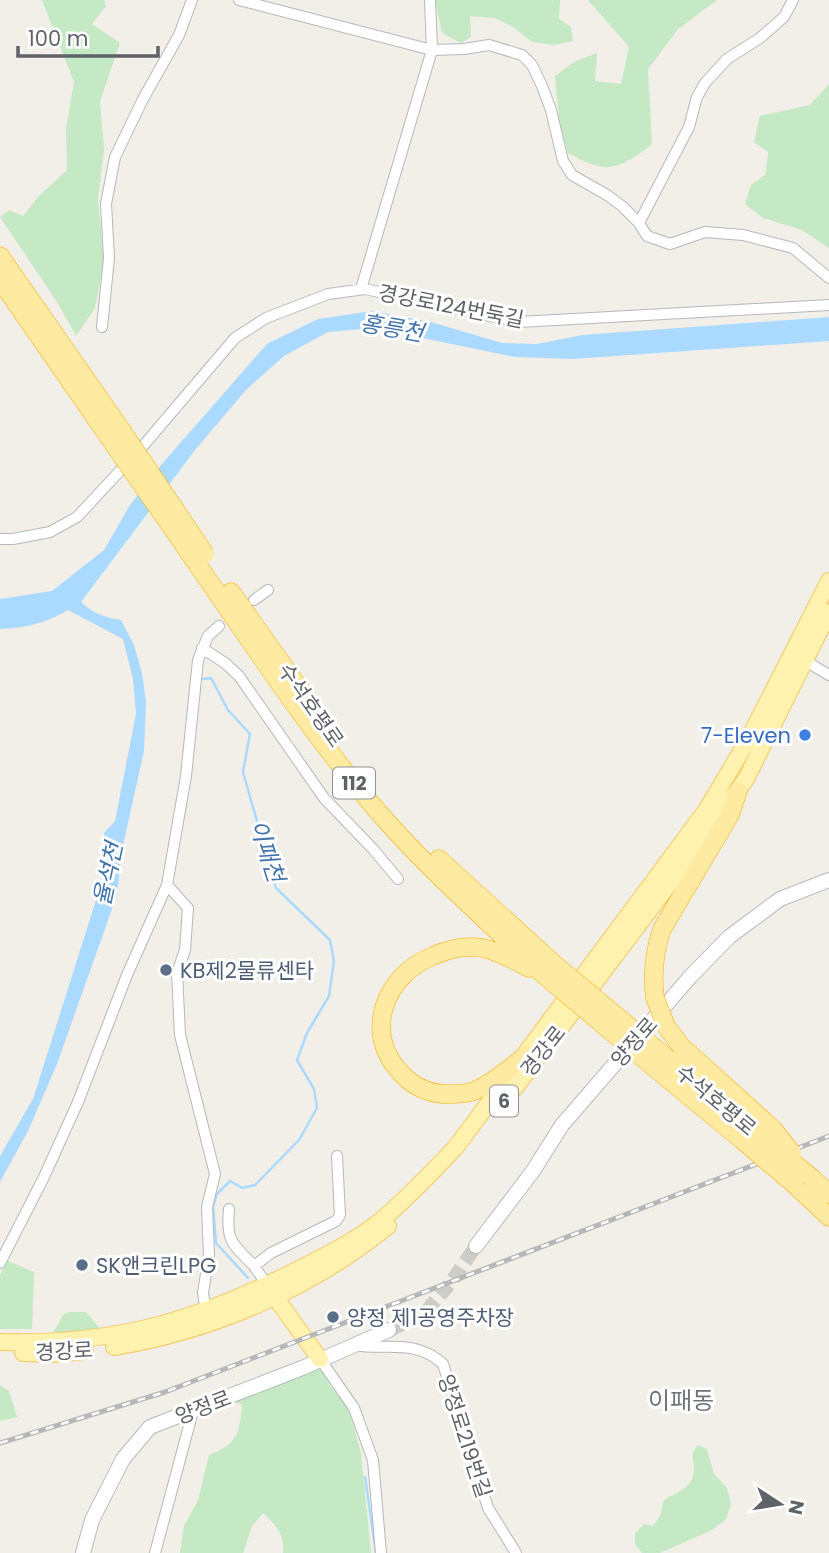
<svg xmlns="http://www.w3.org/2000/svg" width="829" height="1553" viewBox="0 0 829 1553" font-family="Poppins,'Noto Sans KR',sans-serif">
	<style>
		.green { fill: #c5e8c5 }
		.water { fill: #aadaff }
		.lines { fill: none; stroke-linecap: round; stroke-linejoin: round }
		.stream { stroke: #aadaff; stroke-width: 2.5 }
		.secondary-tunnel { stroke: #ccccc8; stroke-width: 14; stroke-dasharray: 14 7; stroke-linecap: butt }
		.minor-casing { stroke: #b5b8bc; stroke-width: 12 }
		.secondary-casing { stroke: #b6babf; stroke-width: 16 }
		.primary-casing { stroke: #f2c960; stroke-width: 18 }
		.trunk-casing { stroke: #f9ab00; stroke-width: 19 }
		.minor { stroke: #fff; stroke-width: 10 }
		.secondary { stroke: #fff; stroke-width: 14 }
		.primary { stroke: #fff2af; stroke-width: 16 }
		.trunk { stroke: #feeaa1; stroke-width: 18 }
		.rail-casing { stroke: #b6b7b8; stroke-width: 5 }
		.rail { stroke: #fff; stroke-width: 2.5; stroke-dasharray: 8; stroke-linecap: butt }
		.trunk-bridge-casing { stroke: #f9ab00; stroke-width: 19; stroke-linecap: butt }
		.trunk-bridge { stroke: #feeaa1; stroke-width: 18 }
		.shop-dot { fill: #3f7fe0; stroke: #fff; stroke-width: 2.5 }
		.service-dot { fill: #5c6f8a; stroke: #fff; stroke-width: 2.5 }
		.labels { text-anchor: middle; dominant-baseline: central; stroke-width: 6; stroke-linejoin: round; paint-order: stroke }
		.shield { fill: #fff; stroke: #8f9295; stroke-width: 2 }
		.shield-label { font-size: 19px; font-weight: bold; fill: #5f6368 }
		.street-label { font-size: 21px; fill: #5f6368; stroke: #fff }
		.shop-label { font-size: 21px; fill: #366cbe; stroke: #fff; text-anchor: end }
		.service-label { font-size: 21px; fill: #4e5e75; stroke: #fff; text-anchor: start }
		.water-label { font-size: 23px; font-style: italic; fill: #4174aa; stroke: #fff }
		.quarter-label { font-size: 24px; fill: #70757a; stroke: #fff }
	</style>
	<rect width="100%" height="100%" fill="#f1efe8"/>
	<path class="green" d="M42,0H104L106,6L92,24L120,43L100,101L104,149L98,200L104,261L95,308L76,336L57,302L0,217L10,210L23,216L38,197L67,170L66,129L74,82Z
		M435,0H560L559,19L571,27L573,41L554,45L532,42L513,27L495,18L470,16L471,37L461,43L442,33Z
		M588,0H717L678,29L648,69L652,144C619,170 607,175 568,153L559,120L555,76L574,62L597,53L595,81L621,84L629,47Z
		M829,84V248L802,230L763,218L745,204L751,185L766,174L768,152L754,142L760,116L810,105Z
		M8,1261L34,1272L32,1329H0V1275Z
		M70,1312H86L102,1331L53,1333L64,1314Z
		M321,1368L330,1386L349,1409L361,1453L371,1553H283C285,1535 276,1525 263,1513L252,1526L243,1553H180L184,1526L198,1500L209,1455C238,1443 239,1435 242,1405L233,1401L307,1370Z
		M0,1385L9,1391L17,1417L0,1421Z
		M698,1445L707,1449L714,1474L727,1488L731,1504L726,1519L712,1530L660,1553H642L635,1544V1533L644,1524L653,1526L660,1516L664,1500C677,1492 694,1488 694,1469C694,1463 692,1458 693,1452Z"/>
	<path class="water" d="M372,311L431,322L502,343L537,344L582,335L829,317V341L573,359L515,357L374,328L328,332L284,356L246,390L195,450L81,602C92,613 106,618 121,620L134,645L142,673L146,702L144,751L122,850L117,895L57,1064L28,1131L0,1182V1156L33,1099L97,897L106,866L104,833L115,821L136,714L133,679L123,639L68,610C47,623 25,628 0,629V599L52,591L104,550L130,505L161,465L267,344L318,319Z"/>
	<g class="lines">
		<path class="stream" d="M203,679L211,678L228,710L250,734L243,772L276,888L330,940L334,961L329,996L307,1033L297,1060L314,1089L317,1108L299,1140L255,1185L242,1188L230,1181L217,1194L213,1206L216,1243L248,1278
			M365,1477L376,1553"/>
		<path class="secondary-tunnel" d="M389,1330L423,1315L452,1281L476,1246"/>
		<defs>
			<path id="minor" d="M239,0L432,50L361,289
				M430,0L432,50L464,49L489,45L522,55L532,65L542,86L551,110L563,161L572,175L607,195L622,206L639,223L647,236L670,244L705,232L743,235L793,248L829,278
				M639,223L689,127L697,97L705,83L727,59L760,38L784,17L793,0
				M102,327L109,258L106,204L115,157L143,99L179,35L192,0
				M0,539H13L50,532L77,517L143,446L235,338L266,318L328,294L365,289L519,322L829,305
				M254,600L268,590
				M202,648L225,663L239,676L324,798L373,849L398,879
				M802,659L829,675
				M167,885L188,908L185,950L177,973L180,1035L215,1174L207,1207L209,1255L203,1293L206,1312
				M229,1209C226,1242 232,1243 254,1266
				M0,1263L44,1177L78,1102L127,975L167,885L186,776L198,660L208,636L219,626
				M267,1285L254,1266L271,1253L336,1221L340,1215L337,1156
				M354,1345C387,1351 415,1338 443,1364L488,1508L516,1553
				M320,1359L354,1408L373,1460L381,1553
				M155,1553L193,1411"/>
			<path id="secondary" d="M476,1246L533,1171L562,1125L690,977L729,937L780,899L829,880
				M83,1553L92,1520L123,1459L150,1427L302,1368L389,1330"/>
			<path id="primary" d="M514,1089L686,862L746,779L829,612
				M270,1290L320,1359
				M0,1342C109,1345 190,1323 287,1275C318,1259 351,1244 379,1222C407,1199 431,1173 456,1147L707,809L748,740L829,581
				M114,1347C212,1331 311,1289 388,1226
				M23,1353L53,1354L85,1351"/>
			<path id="trunk" d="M0,256L122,431
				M0,280L113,443
				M197,564C256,649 313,736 380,814C430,871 488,922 544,975
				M231,592L322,720
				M439,859L553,963
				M655,998C652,974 654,952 662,929L730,815L738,791
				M666,1026L681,1046L773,1129
				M649,1043L758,1135
				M527,1055C510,1067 493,1084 474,1091C464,1095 452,1094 442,1094C425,1092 411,1085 400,1072C362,1032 386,974 433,956C451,948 471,944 490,950C504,954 517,962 529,968
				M639,1055L742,1140
				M811,1177L829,1194
				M795,1185L829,1217"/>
		</defs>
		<use href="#minor" class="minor-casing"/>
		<use href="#secondary" class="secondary-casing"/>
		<use href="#primary" class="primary-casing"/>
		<use href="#trunk" class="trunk-casing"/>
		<use href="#minor" class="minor"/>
		<use href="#secondary" class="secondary"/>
		<use href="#primary" class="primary"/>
		<use href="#trunk" class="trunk"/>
		<defs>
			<path id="rail" d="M0,1443L165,1392L829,1136"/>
		</defs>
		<use href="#rail" class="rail-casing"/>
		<use href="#rail" class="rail"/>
		<defs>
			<path id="trunk-bridge" d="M122,431L205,554
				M113,443L197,564
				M553,963L649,1043
				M544,975L639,1055
				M655,998L666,1026
				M773,1129L792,1153
				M758,1135L811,1177
				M742,1140L795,1185"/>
		</defs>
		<use href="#trunk-bridge" class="trunk-bridge-casing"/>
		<use href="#trunk-bridge" class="trunk-bridge"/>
	</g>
	<circle class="shop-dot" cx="805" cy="735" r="7"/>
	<g class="service-dot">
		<circle cx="166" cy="970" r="7"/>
		<circle cx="82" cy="1265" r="7"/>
		<circle cx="333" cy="1317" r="7"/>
	</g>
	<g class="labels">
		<g class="shield">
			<rect x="333" y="767.5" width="42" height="31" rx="5"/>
			<rect x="490" y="1085.5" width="28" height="31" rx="5"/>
		</g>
		<g class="shield-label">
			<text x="354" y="783">112</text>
			<text x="504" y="1101">6</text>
		</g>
		<g class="street-label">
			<text transform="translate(451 306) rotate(11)">경강로124번둑길</text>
			<text transform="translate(311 705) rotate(55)">수석호평로</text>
			<text transform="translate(634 1042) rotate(-49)">양정로</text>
			<text transform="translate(543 1051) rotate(-52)">경강로</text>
			<text transform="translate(716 1100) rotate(40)">수석호평로</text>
			<text transform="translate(64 1351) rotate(-3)">경강로</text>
			<text transform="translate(203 1407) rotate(-21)">양정로</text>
			<text transform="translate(465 1436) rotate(72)">양정로219번길</text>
		</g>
		<g class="shop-label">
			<text x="791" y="735">7-Eleven</text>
		</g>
		<g class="service-label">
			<text x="180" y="970">KB제2물류센타</text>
			<text x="96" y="1265">SK앤크린LPG</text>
			<text x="347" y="1317">양정 제1공영주차장</text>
		</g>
		<g class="water-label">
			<text transform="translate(392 328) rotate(10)">홍릉천</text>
			<text transform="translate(267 851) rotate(72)">이패천</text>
			<text transform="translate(108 874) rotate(-78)">율석천</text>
		</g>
		<g class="quarter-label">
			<text x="681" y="1400">이패동</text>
		</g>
	</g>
	<g transform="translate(780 1504) rotate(102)" stroke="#ffffff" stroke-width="5" paint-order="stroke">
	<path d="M0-5L12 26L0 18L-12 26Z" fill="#5f6368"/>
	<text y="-10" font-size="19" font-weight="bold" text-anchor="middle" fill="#5f6368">N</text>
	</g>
	<path d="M18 46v10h140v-10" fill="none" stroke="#5f6368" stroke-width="3.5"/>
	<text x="28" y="46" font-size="21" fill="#5f6368" stroke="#ffffff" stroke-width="5" paint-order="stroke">100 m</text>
</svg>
